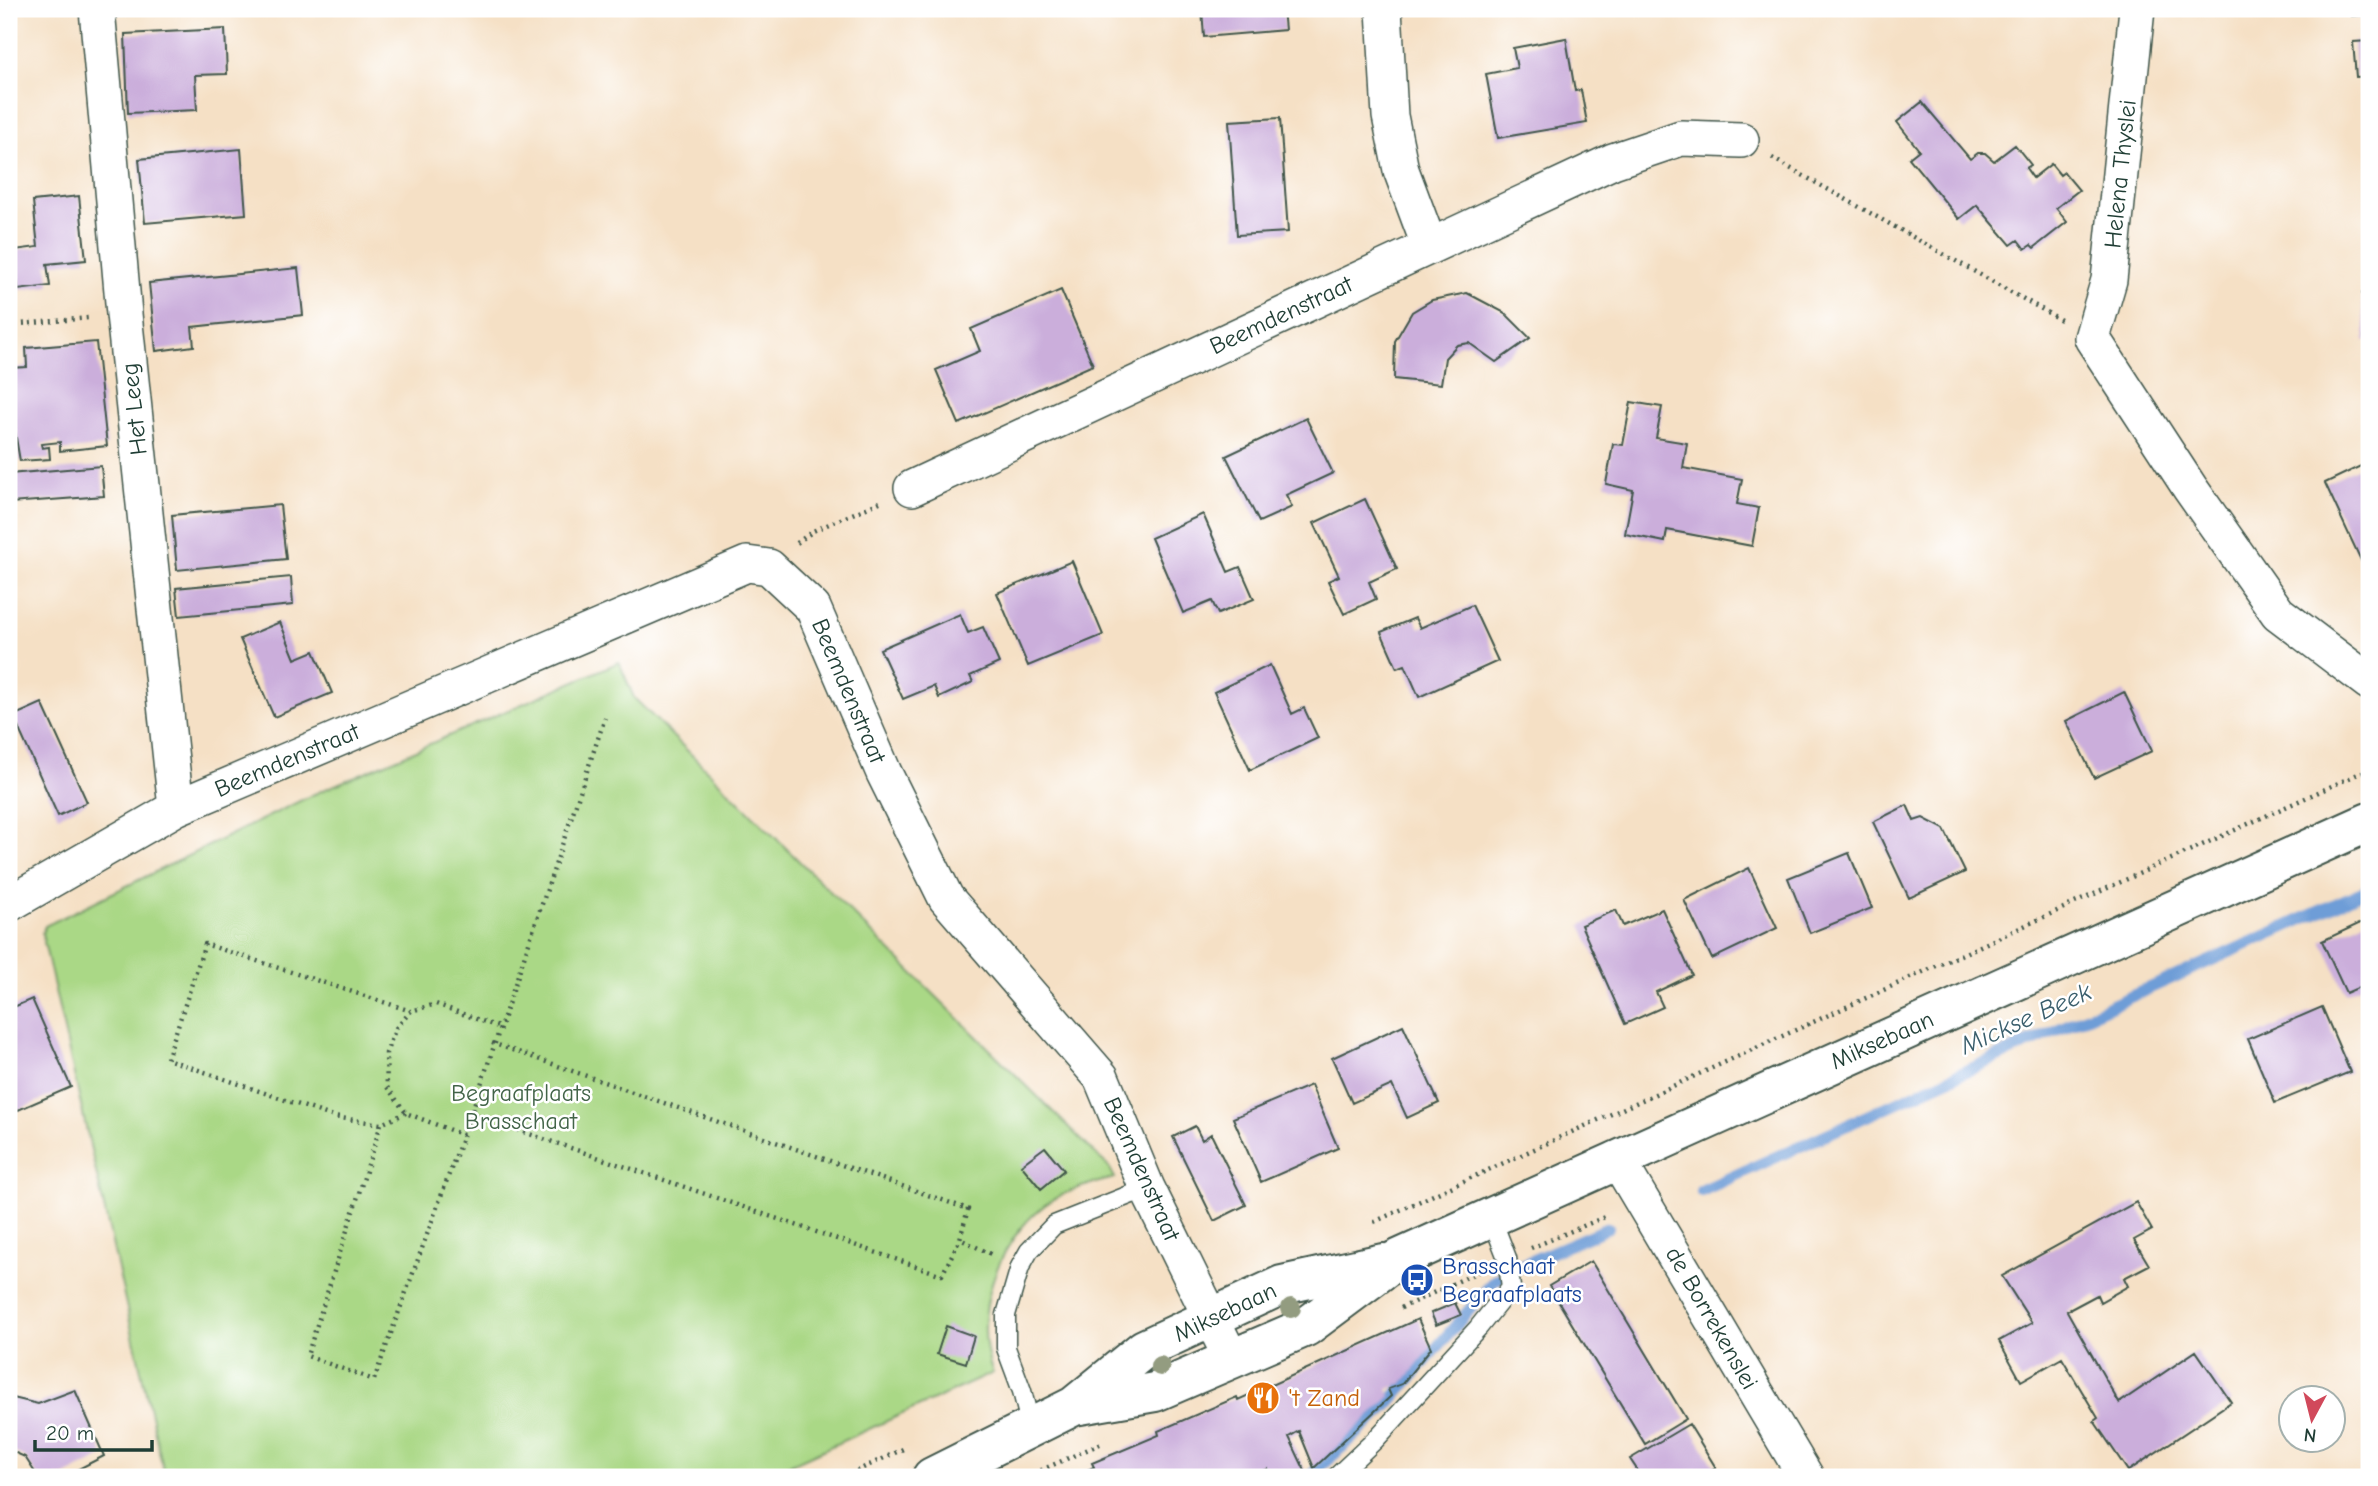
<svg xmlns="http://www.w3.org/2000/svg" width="2378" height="1486" viewBox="0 0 2378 1486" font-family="'Comic Neue',sans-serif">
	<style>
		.green { fill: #aad886; stroke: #648a5d; stroke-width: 2 }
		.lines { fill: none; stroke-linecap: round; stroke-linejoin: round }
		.stream { stroke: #6e9dd7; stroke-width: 12 }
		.building { fill: #cbaedb }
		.lane-casing { stroke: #3f554a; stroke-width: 21 }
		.street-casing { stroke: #3f554a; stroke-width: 38 }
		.secondary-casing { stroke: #3f554a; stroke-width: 42 }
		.path { stroke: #3f554a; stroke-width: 4.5; stroke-dasharray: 2 5; stroke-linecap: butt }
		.lane { stroke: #fff; stroke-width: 18 }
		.street { stroke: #fff; stroke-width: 35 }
		.secondary { stroke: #fff; stroke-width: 38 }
		.tree { fill: #939c80 }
		.labels { text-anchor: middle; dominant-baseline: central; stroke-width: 5; stroke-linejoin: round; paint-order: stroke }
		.street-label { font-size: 24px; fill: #1f3d34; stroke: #fff }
		.park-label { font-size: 24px; fill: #426448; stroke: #fff }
		.transit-label { font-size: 24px; fill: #164399; stroke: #fff; text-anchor: start }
		.food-label { font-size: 24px; fill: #c56008; stroke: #fff; text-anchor: start }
		.water-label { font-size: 26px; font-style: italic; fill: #3b5f6d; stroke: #fff }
	</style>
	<rect width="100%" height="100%" fill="#fff"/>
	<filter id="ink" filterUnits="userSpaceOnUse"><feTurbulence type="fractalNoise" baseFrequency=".0143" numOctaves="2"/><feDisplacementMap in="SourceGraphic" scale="14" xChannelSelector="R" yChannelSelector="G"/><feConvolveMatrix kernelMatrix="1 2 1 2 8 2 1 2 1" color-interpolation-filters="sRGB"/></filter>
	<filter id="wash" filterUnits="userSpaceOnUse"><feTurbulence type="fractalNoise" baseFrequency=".00686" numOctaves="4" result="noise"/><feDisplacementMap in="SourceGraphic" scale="28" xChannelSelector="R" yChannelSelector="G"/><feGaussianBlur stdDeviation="1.57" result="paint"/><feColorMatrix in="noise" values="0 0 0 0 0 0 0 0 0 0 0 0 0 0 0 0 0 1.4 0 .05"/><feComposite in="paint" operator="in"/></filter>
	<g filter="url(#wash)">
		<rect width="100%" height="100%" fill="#f5e0c5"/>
		<path class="green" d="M619,662L634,698L1109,1167L1115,1178C1090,1184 1066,1190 1045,1205C996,1242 971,1317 993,1373L763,1477H165L42,933L45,926L312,795Z"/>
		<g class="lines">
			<path class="stream" d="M1701,1191L2369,889
				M1309,1477L1386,1407L1494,1281L1524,1264L1608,1228"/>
		</g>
		<g id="blocks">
			<path class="building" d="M1202,9H1283L1285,30L1204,37Z
				M2352,9H2369V20H2365V15L2352,16Z
				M225,29L227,74L195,75L197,110L128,113L125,34Z
				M1566,38L1575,91L1581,90L1587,123L1498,138L1486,74L1517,68L1513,48Z
				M2369,41V76L2356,77L2353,42Z
				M1922,102L1970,159L1978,153H1985L1994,161L2015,145L2031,165L2026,168L2033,178L2051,164L2060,175L2064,172L2079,190L2056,208L2067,222L2034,248L2031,245L2025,249L2018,240L2011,245L1977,205L1959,219L1909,158L1919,150L1897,122Z
				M1280,118L1288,232L1237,235L1229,121Z
				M241,149L246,214L145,223L139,159Z
				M79,196L86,260L47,264L50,286L18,290L14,250L38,247L33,201Z
				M298,268L303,315L192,327L194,346L156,351L149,283Z
				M1061,290L1093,365L959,424L936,370L980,351L971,329Z
				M2369,292V340L2365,341L2362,293Z
				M1467,293L1505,313L1530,338L1496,362L1469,343L1457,345L1445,358L1441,384L1394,379L1395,341L1412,312L1432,300Z
				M96,342L107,446L60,451V442L41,444L42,448L49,447L50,459L20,461L14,426L9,427V368L27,367L26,348Z
				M1631,402L1662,407L1656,438L1687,443L1683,468L1742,479L1737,504L1759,508L1752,546L1667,530L1665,542L1625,534L1633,490L1606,484L1613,444L1623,445Z
				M1306,418L1333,473L1286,495L1292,507L1259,522L1226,456Z
				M2369,462V567L2365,569L2325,483Z
				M101,466L104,496L10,503L9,474Z
				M1365,499L1397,569L1369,582L1376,599L1344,614L1328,581L1339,576L1314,523Z
				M280,505L286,559L177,570L172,515Z
				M1203,514L1228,572L1240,567L1254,599L1218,614L1212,601L1183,613L1151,538Z
				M1072,561L1103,635L1028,666L997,593Z
				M291,577L293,605L179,616L176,588Z
				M1472,605L1498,661L1419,697L1405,665L1397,668L1381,632L1415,618L1420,628Z
				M960,614L968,633L983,627L999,663L970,676L973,682L939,698L934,686L903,699L880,649Z
				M280,622L295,659L314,651L332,693L274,717L240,639Z
				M1270,665L1292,714L1304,708L1318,738L1250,770L1214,692Z
				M2124,692L2152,751L2094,778L2066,721Z
				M42,703L87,802L58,816L13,716Z
				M1907,805L1914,821L1923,818L1944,829L1965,872L1909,898L1873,822Z
				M1849,853L1872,908L1810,933L1788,878Z
				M1749,868L1777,928L1712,959L1684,900Z
				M1662,909L1692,975L1656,992L1663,1007L1625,1024L1581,925L1616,910L1623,926Z
				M2369,919V983L2346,993L2322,941Z
				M32,999L71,1087L9,1114V1009Z
				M2322,1007L2350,1072L2275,1103L2248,1039Z
				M1403,1025L1439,1103L1407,1118L1392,1085L1352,1103L1332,1058Z
				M1311,1085L1338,1148L1261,1182L1233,1118Z
				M1195,1126L1202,1140L1211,1134L1246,1205L1214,1221L1173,1137Z
				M1045,1147L1064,1170L1041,1189L1021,1165Z
				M2136,1202L2152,1230L2134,1240L2149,1265L2124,1278L2128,1286L2100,1302L2097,1295L2067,1311L2119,1403L2196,1351L2231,1402L2128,1471L2094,1421L2098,1418L2062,1358L2021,1381L1999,1341L2032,1323L2002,1276Z
				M1591,1261L1686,1419L1645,1444L1549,1286Z
				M1455,1303L1461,1315L1436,1325L1431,1313Z
				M1418,1319L1431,1348L1402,1384L1388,1389L1391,1396L1314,1468L1299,1431L1289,1437L1307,1475L1305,1477H1272L1268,1469L1257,1474L1258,1477H1072L1094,1467L1092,1463L1159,1435L1158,1431L1237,1397L1238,1400Z
				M946,1326L974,1336L966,1363L937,1354Z
				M75,1390L104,1456L63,1477H38L25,1457L9,1450V1397L38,1404Z
				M1689,1424L1716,1468L1700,1477H1642L1630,1459Z"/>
		</g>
	</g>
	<g filter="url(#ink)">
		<use href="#blocks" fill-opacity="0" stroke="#3f554a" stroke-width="2"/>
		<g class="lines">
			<defs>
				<path id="lane" d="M1031,1428L1022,1391L1006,1348V1315L1020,1267L1029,1251L1054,1225L1147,1188
					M1336,1477L1375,1440L1478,1328L1511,1287L1507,1258L1491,1217"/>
				<path id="street" d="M97,9L124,314L176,808
					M1384,9L1390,116L1401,170L1429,245
					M2137,9L2109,280L2092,338L2190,488L2278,613L2369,682
					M912,488L1613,161L1681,138L1741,140
					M9,904L176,808L747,564L769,567L813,608L884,773L946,898L1101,1077L1147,1188L1231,1358
					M1617,1159L1806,1477"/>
				<path id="secondary" d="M1074,1406L1155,1392L1306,1327L1396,1260L2369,822
					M932,1477L1074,1406L1144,1349L1282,1285L1383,1263"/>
			</defs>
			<use href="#lane" class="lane-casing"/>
			<use href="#street" class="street-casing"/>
			<use href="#secondary" class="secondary-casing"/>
			<path class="path" d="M1772,158L2061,320
				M9,325L89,318
				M797,543L813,531L880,502
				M492,1043L968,1209L960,1239L993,1255
				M406,1113L381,1124L334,1117L167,1059L205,944L411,1011
				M471,1114L942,1275L960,1239
				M381,1124L307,1356L374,1380L471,1114L605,718
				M463,1135L406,1113L387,1087L386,1053L396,1028L411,1011L436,1004L498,1027
				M1374,1222L2369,769
				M1531,1248L1607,1216
				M1401,1308L1482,1270
				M1028,1476L1100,1444
				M844,1477L903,1449"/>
			<use href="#lane" class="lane"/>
			<use href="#street" class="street"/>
			<use href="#secondary" class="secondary"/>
		</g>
		<g class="tree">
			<circle cx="1291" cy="1308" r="10"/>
			<circle cx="1160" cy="1366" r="10"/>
		</g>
	</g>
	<defs>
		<symbol id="bus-disc" viewBox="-11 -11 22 22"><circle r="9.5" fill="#1a4fb4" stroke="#fff"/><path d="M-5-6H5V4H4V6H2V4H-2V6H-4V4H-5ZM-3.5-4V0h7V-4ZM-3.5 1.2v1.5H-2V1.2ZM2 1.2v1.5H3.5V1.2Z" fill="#fff"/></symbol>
		<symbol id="restaurant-disc" viewBox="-11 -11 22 22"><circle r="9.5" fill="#e8710a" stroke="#fff"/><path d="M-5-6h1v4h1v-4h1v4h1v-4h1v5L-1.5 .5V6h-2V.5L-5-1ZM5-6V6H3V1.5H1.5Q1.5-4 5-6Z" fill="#fff"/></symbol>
	</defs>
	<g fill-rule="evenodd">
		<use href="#bus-disc" x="1398" y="1261" width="38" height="38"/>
		<use href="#restaurant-disc" x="1244" y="1379" width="38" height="38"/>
	</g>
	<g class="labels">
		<g class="street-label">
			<text transform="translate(2120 174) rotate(-84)">Helena Thyslei</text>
			<text transform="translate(1281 315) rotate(-25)">Beemdenstraat</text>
			<text transform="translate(134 409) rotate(-96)">Het Leeg</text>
			<text transform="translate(849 691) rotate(67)">Beemdenstraat</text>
			<text transform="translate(287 760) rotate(-23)">Beemdenstraat</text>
			<text transform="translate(1882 1040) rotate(-24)">Miksebaan</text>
			<text transform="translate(1142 1169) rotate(66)">Beemdenstraat</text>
			<text transform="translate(1225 1312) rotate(-25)">Miksebaan</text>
			<text transform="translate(1712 1318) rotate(60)">de Borrekenslei</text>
		</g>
		<g class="park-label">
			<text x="521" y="1093">Begraafplaats<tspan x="521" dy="28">Brasschaat</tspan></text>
		</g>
		<g class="transit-label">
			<text x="1442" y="1266">Brasschaat<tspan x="1442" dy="28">Begraafplaats</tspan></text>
		</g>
		<g class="food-label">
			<text x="1288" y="1398">'t Zand</text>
		</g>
		<g class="water-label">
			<text transform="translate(2026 1019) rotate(-24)">Mickse Beek</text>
		</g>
	</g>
	<rect width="2378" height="1486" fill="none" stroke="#fff" stroke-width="35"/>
	<g transform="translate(2312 1419) rotate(187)"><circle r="33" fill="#ffffff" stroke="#a5b1ae" stroke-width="2"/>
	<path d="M0-5L12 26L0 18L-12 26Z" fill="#d1495b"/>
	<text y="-10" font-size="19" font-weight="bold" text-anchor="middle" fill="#1f3d34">N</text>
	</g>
	<path d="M35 1440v10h117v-10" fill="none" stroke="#1f3d34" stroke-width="3.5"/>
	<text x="46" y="1440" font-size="21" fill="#1f3d34" stroke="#ffffff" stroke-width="5" paint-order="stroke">20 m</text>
</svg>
